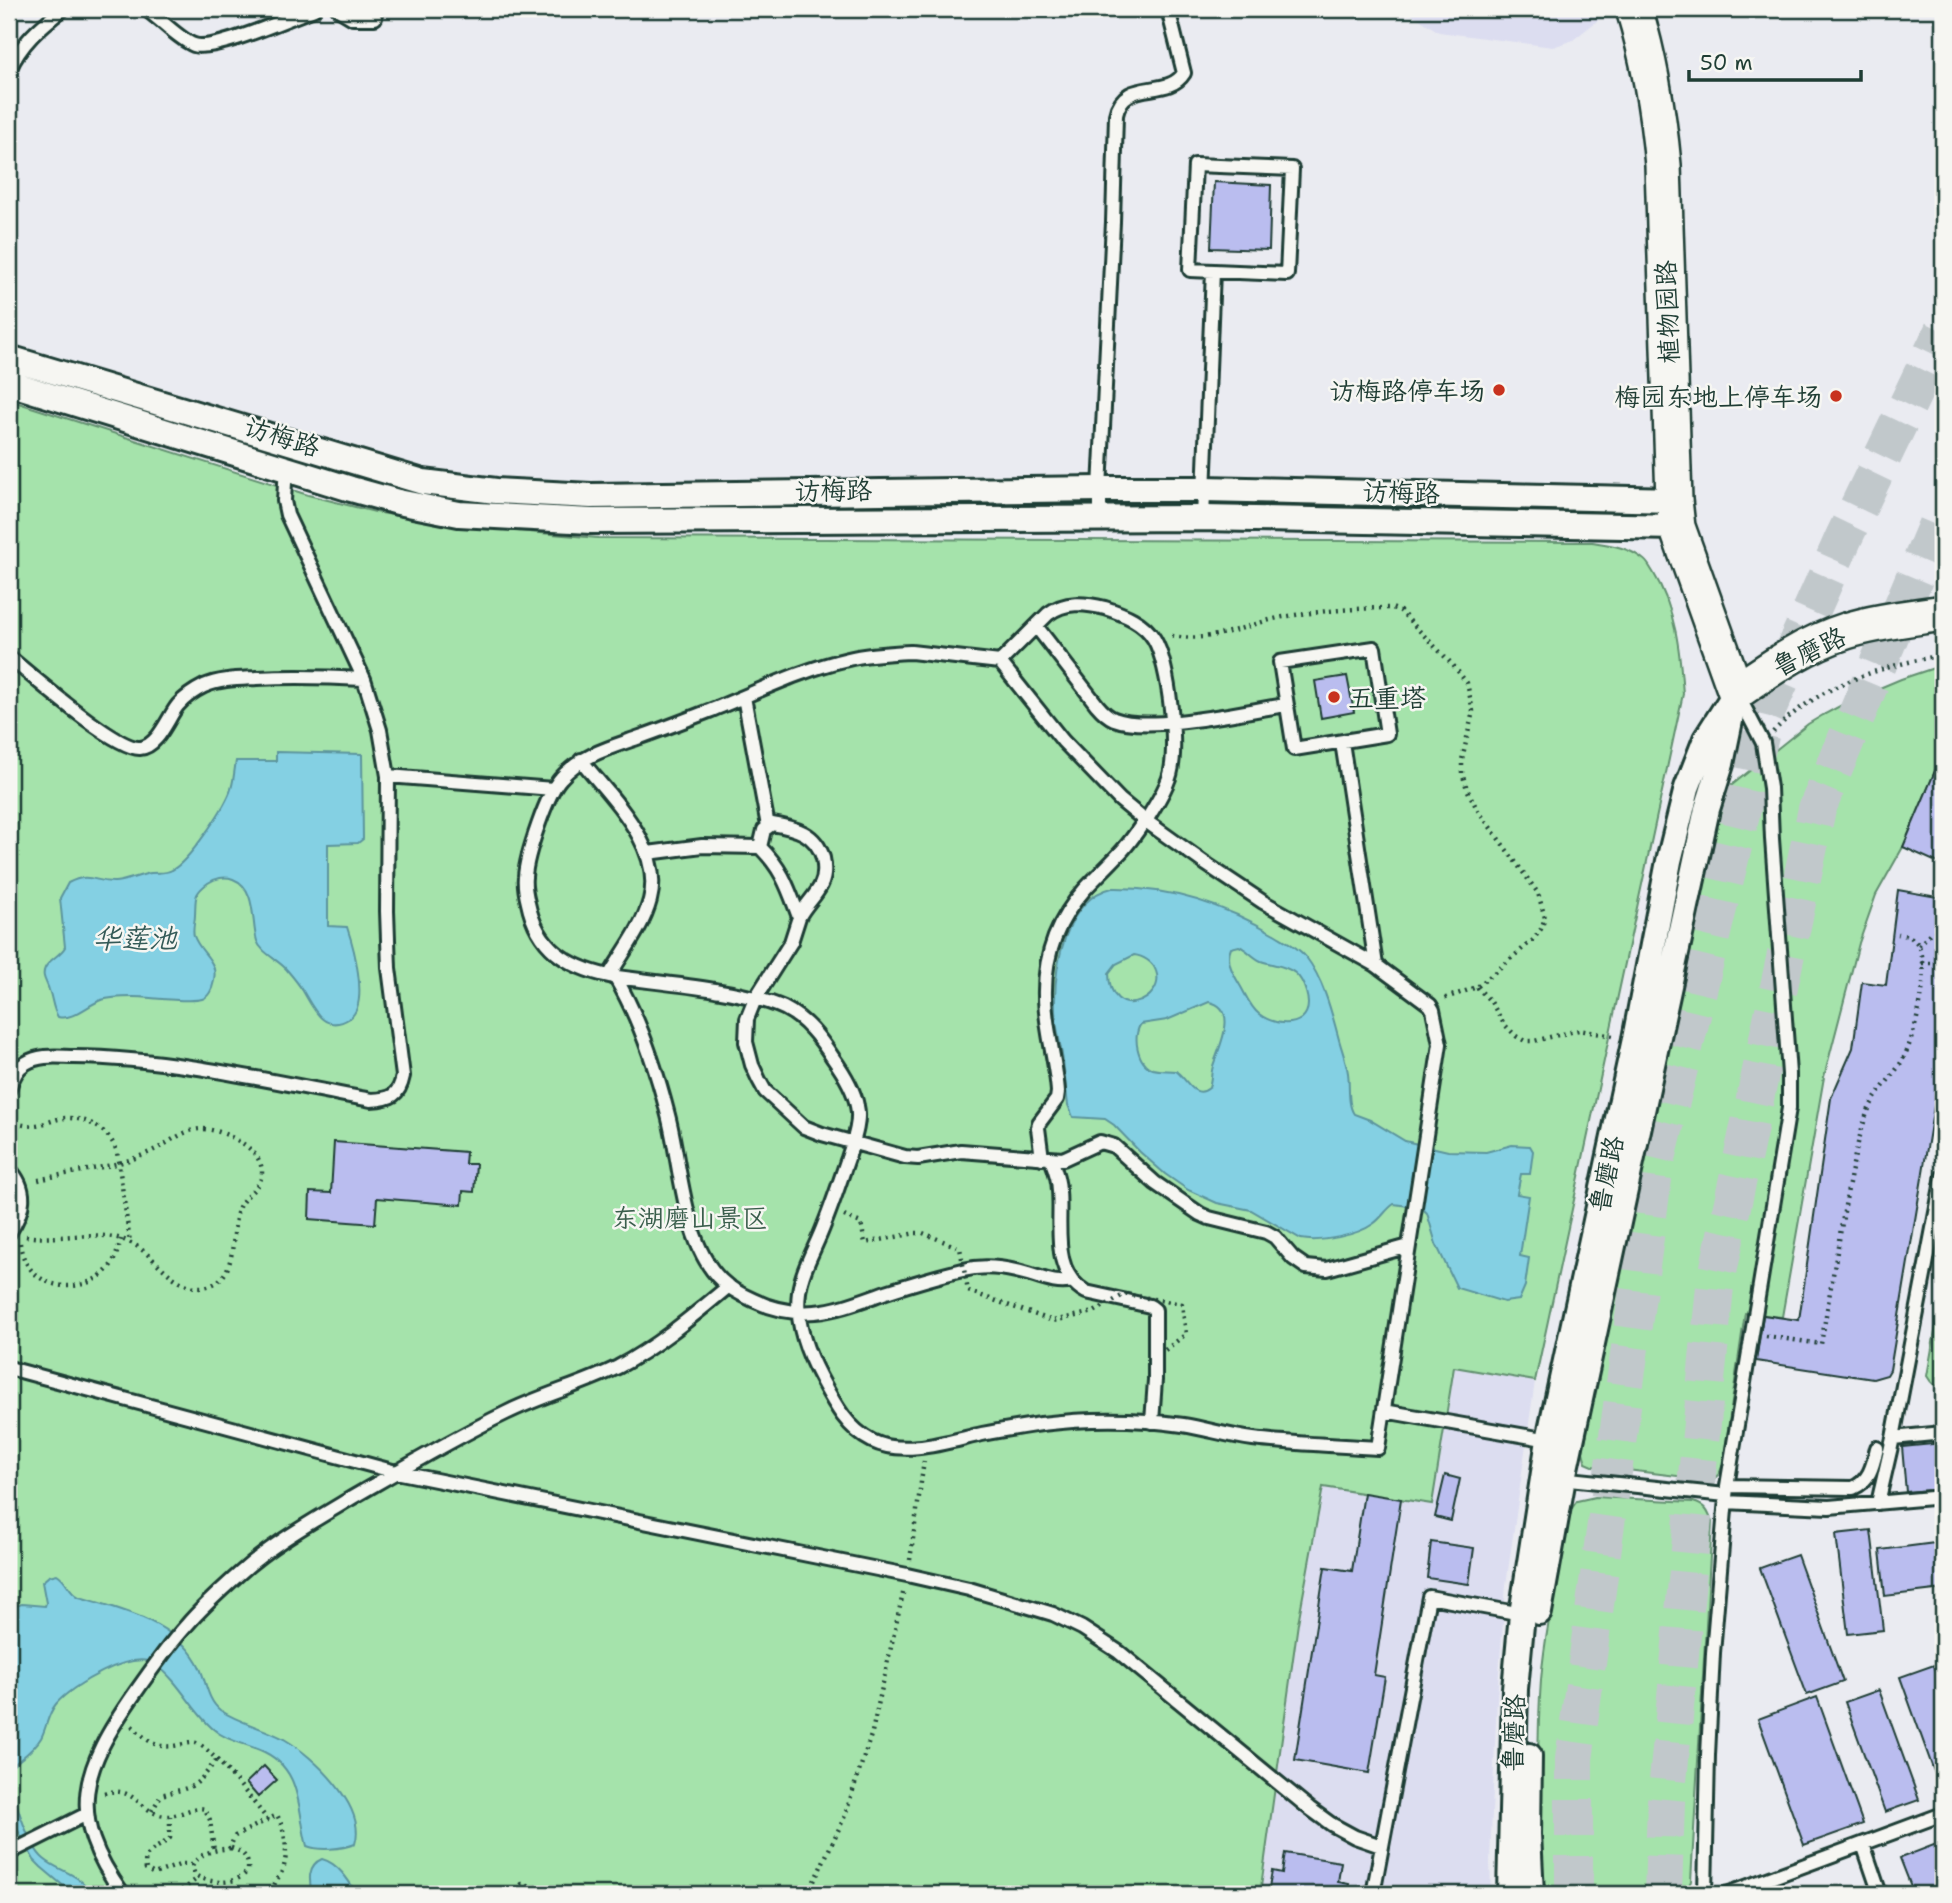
<svg xmlns="http://www.w3.org/2000/svg" width="1952" height="1903" viewBox="0 0 1952 1903" font-family="'Shantell Sans','LXGW WenKai TC',sans-serif">
	<style>
		.built { fill: #dcddf0 }
		.green { fill: #a5e3ab; stroke: #629070; stroke-width: 2 }
		.water { fill: #84d0e3; stroke: #5c959d; stroke-width: 2; fill-rule: evenodd }
		.building { fill: #babdef; stroke: #1f3d34; stroke-width: 2 }
		.lines { fill: none; stroke-linecap: round; stroke-linejoin: round }
		.highway-tunnel { stroke: #c1c8cb; stroke-width: 38; stroke-dasharray: 38 19; stroke-linecap: butt }
		.lane-casing { stroke: #1f3d34; stroke-width: 18 }
		.street-casing { stroke: #1f3d34; stroke-width: 30 }
		.secondary-casing { stroke: #1f3d34; stroke-width: 40 }
		.path { stroke: #1f3d34; stroke-width: 4.5; stroke-dasharray: 2 5; stroke-linecap: butt }
		.lane { stroke: #f6f6f2; stroke-width: 12 }
		.street { stroke: #f6f6f2; stroke-width: 24 }
		.secondary { stroke: #f6f6f2; stroke-width: 35 }
		.path-bridge { stroke: #1f3d34; stroke-width: 4.5; stroke-dasharray: 2 5; stroke-linecap: butt }
		.poi-dot { fill: #c8321e; stroke: #f6f6f2; stroke-width: 2.5 }
		.labels { text-anchor: middle; dominant-baseline: central; stroke-width: 5; stroke-linejoin: round; paint-order: stroke }
		.street-label { font-size: 26px; fill: #1f3d34; stroke: #f6f6f2 }
		.poi-label { font-size: 26px; fill: #1f3d34; stroke: #f6f6f2; text-anchor: end }
		.park-label { font-size: 26px; fill: #3a5e4c; stroke: #f6f6f2 }
		.water-label { font-size: 28px; font-style: italic; fill: #335a57; stroke: #f6f6f2 }
	</style>
	<rect width="100%" height="100%" fill="#eaebf1"/>
	<filter id="ink" filterUnits="userSpaceOnUse"><feTurbulence type="fractalNoise" baseFrequency=".0143" numOctaves="2"/><feDisplacementMap in="SourceGraphic" scale="14" xChannelSelector="R" yChannelSelector="G"/><feConvolveMatrix kernelMatrix="1 2 1 2 8 2 1 2 1" color-interpolation-filters="sRGB"/></filter>
	<g filter="url(#ink)">
		<path class="built" d="M1404,9H1609L1602,17L1573,40L1553,47L1439,32Z
			M1454,1366L1535,1381L1506,1585L1497,1697L1490,1860L1491,1894H1260L1298,1623L1323,1487Z"/>
		<path class="green" d="M9,400L308,495L375,512L460,526L598,538L1592,542C1610,545 1628,547 1643,559C1648,562 1650,568 1653,572C1676,609 1680,652 1683,694L1535,1381L1454,1367L1432,1504L1323,1487L1298,1623L1260,1894H9Z
			M1943,665V752L1903,847L1876,895L1859,943L1824,1077L1782,1317L1745,1313L1723,1464C1721,1471 1718,1478 1711,1480L1593,1466L1586,1463L1583,1452L1630,1213L1719,801L1727,789L1808,724L1823,715L1851,700L1901,679Z
			M1943,1287V1387C1935,1387 1931,1383 1927,1376Z
			M1595,1497L1693,1502C1705,1505 1708,1511 1712,1522L1691,1881L1687,1890L1677,1894H1541C1539,1823 1536,1751 1541,1680C1546,1623 1560,1567 1570,1511L1577,1501Z"/>
		<path class="water" d="M276,752L362,754L363,839L358,843L328,844V926L347,927C352,942 356,957 358,973C360,987 362,1009 350,1018C324,1035 313,1008 303,991C298,983 293,977 287,970C279,960 261,953 257,941C251,922 257,888 233,879C225,876 215,878 208,883C193,894 196,898 195,915C195,922 192,929 194,936C201,956 222,960 212,988C210,993 207,998 202,999C189,1003 149,997 133,997C122,997 111,997 101,1000C88,1005 72,1021 58,1017C52,1008 53,1000 49,990C47,982 41,977 45,968C49,959 60,956 65,947L60,898L68,883C90,871 95,883 115,882C127,881 139,875 151,873C159,872 165,874 172,870C189,861 223,810 230,792C234,782 234,771 236,761H276Z
			M1112,888C1171,887 1225,905 1276,935C1286,941 1298,947 1306,957C1323,979 1331,1010 1338,1036C1341,1048 1346,1060 1348,1073C1350,1086 1347,1104 1354,1114L1370,1120L1405,1141L1448,1151L1486,1152L1512,1145L1530,1146L1533,1151L1530,1174H1521L1517,1194L1529,1196L1520,1256L1529,1258L1525,1286L1519,1300L1504,1302L1457,1288L1436,1244L1427,1213L1422,1208L1394,1204C1386,1209 1382,1218 1373,1224C1358,1235 1320,1243 1301,1239L1251,1210L1217,1203L1188,1190L1165,1174L1140,1152L1114,1125L1105,1119L1073,1117L1068,1105C1066,1091 1065,1076 1063,1062C1061,1044 1055,1026 1055,1008C1054,967 1065,899 1112,888ZM1239,946C1247,949 1252,957 1261,961C1272,965 1286,965 1295,973C1301,978 1304,985 1306,992C1317,1027 1280,1030 1259,1014C1251,1008 1246,996 1241,987C1234,975 1225,962 1231,948ZM1134,955C1143,956 1153,962 1156,971C1167,1001 1109,1024 1109,973L1116,964ZM1209,1002C1240,1008 1219,1047 1213,1066C1211,1073 1211,1081 1209,1088C1194,1100 1188,1080 1176,1071C1169,1070 1160,1071 1153,1069C1137,1064 1132,1035 1141,1024L1167,1020Z
			M57,1574C67,1580 68,1591 79,1597C121,1609 174,1622 197,1662C206,1677 206,1699 220,1710C239,1723 264,1728 284,1739C313,1756 367,1806 355,1844C342,1849 319,1851 307,1846C297,1809 303,1768 260,1750C244,1743 226,1741 212,1728C191,1709 179,1681 155,1664C132,1649 71,1686 56,1704C47,1715 47,1727 41,1738C34,1750 20,1759 10,1768C9,1788 28,1846 44,1859C56,1869 71,1872 82,1882C86,1885 89,1890 93,1894H73L41,1867L34,1860L9,1814V1608L22,1604L45,1606L46,1603L42,1582L49,1576Z
			M322,1859C338,1863 349,1881 357,1894H312C309,1881 307,1865 322,1859Z"/>
		<path class="building" d="M1214,182L1271,185L1269,250L1211,248Z
			M1347,676L1354,712L1321,718L1315,681Z
			M1943,752V865L1903,847Z
			M1898,890L1943,898V1052L1890,1370L1887,1375L1873,1379L1756,1361L1763,1315L1799,1320L1831,1098L1853,1048L1862,982L1886,985Z
			M334,1142L466,1152L465,1164H476L474,1192L463,1191L462,1205L377,1198L375,1224L309,1219L310,1192L331,1193Z
			M1943,1443V1489L1906,1492L1902,1447Z
			M1445,1475L1460,1479L1451,1521L1435,1517Z
			M1364,1493L1401,1499L1374,1675L1385,1677L1369,1773L1295,1760L1325,1567L1352,1571Z
			M1871,1530L1883,1630L1848,1634L1836,1534Z
			M1431,1542L1474,1548L1469,1584L1427,1578Z
			M1943,1542V1589L1885,1596L1880,1550Z
			M1797,1555L1843,1682L1807,1695L1760,1568Z
			M1934,1665L1943,1691V1786L1940,1788L1900,1677Z
			M1879,1690L1919,1800L1885,1812L1845,1702Z
			M1817,1697L1863,1824L1804,1845L1758,1719Z
			M264,1766L277,1780L258,1797L246,1783Z
			M1939,1843L1943,1855V1894H1914L1900,1858Z
			M1285,1853L1341,1862L1338,1882L1349,1884L1347,1894H1268L1272,1871L1282,1873Z"/>
		<g class="lines">
			<path class="highway-tunnel" d="M1574,1894V1759L1654,1171L1765,715L1844,537L1943,331
				M1663,1894L1666,1802L1715,1286L1817,809L1943,510"/>
			<defs>
				<path id="lane" d="M146,9C159,18 180,40 194,45C214,52 291,17 314,9
					M338,9L353,18H375
					M9,70C21,43 40,27 63,9
					M1195,165L1292,169L1287,274L1190,270Z
					M1100,518V489L1113,222L1116,115C1124,76 1167,100 1184,73L1168,9
					M1203,518L1213,271
					M1036,626L1097,705C1102,711 1107,716 1114,719C1150,733 1245,711 1286,705
					M1374,648L1387,734L1294,749L1280,662Z
					M911,652L1000,662L1063,741L1120,800L1143,819L1206,864L1263,902L1376,965L1430,1005L1433,1010L1440,1044L1378,1448C1337,1445 1295,1444 1253,1439C1230,1436 1207,1429 1183,1425C1136,1418 1089,1418 1041,1424C1022,1427 1002,1430 982,1434C950,1441 904,1457 872,1441C846,1428 833,1401 820,1377C806,1351 795,1322 799,1292C802,1269 816,1247 824,1225C833,1203 840,1181 848,1158C853,1142 861,1122 857,1106C854,1089 843,1072 833,1058C820,1038 806,1019 784,1008C762,998 737,994 715,990C680,984 644,981 609,976C567,967 537,947 528,903C526,895 524,885 525,877C526,856 547,793 561,778C581,755 612,747 640,737C663,729 686,720 709,711C755,693 800,670 848,659C868,654 890,653 911,652Z
					M9,657C31,675 116,750 140,748C158,747 168,717 178,705C185,697 194,691 204,686C220,679 239,679 257,678C293,676 328,677 364,679
					M1000,662L1048,614C1065,601 1085,603 1105,608C1124,614 1144,622 1154,639C1169,664 1179,751 1169,778C1164,793 1154,807 1146,821
					M744,697L768,826
					M1342,742L1376,965
					M581,760C611,798 664,847 650,900C643,927 623,952 609,976
					M388,776L553,789
					M760,847L764,830L772,824C796,828 816,833 823,858C825,868 825,877 821,885C815,897 805,905 799,917
					M648,853L702,846L760,847C783,870 788,888 799,917L791,942L755,999L747,1019L746,1042L752,1065L759,1080L765,1091L804,1127L822,1134L905,1157L918,1158L961,1151L1063,1159L1100,1142L1114,1146L1155,1183L1200,1214L1209,1218L1266,1232L1275,1237L1293,1258L1306,1267L1327,1269L1409,1246
					M615,977C640,1019 656,1068 668,1115C681,1164 683,1244 721,1280C730,1289 742,1295 753,1300C772,1309 793,1314 815,1312C839,1310 863,1300 886,1292C911,1284 937,1276 963,1270C979,1266 999,1267 1016,1271C1034,1274 1054,1286 1072,1281
					M9,1089C12,1079 17,1068 26,1063C40,1054 59,1057 74,1057C174,1058 273,1082 371,1100C391,1099 399,1096 403,1076L389,968L387,911L388,776L380,730L364,679L287,515L284,501L286,465
					M1042,1158L1038,1128L1039,1123L1057,1099L1058,1092C1056,1060 1045,1028 1045,996C1044,956 1058,919 1085,889C1096,877 1108,866 1119,854C1129,844 1137,832 1145,820
					M1051,1159C1055,1169 1059,1180 1059,1191C1062,1224 1050,1272 1086,1292L1141,1304L1150,1306L1155,1310V1380L1152,1422
					M9,1169C29,1190 24,1211 9,1233
					M9,1368L396,1472L907,1575L969,1589L1053,1614L1082,1628L1119,1652L1309,1808L1331,1824L1355,1837L1381,1846
					M1384,1411L1549,1440
					M1893,1438L1943,1433
					M1559,1478L1726,1495
					M1727,1486L1853,1488C1870,1481 1873,1465 1877,1448
					M1725,1502L1829,1507L1943,1497
					M1878,1503L1893,1438L1943,1176
					M1863,1844L1880,1894
					M9,1853L87,1814
					M123,1894C65,1814 82,1769 135,1693C151,1670 167,1647 186,1626C202,1607 221,1590 239,1574C272,1544 310,1523 348,1500C400,1470 452,1439 506,1413C542,1395 582,1385 618,1367C659,1345 694,1315 729,1286
					M1373,1894L1429,1597L1522,1614
					M1705,1894L1708,1755L1713,1653L1727,1486L1789,1108V1074L1772,839L1770,788L1763,743L1738,695
					M1727,1894L1943,1814"/>
				<path id="street" d="M9,358L423,482L496,491L591,496L1100,489H1204L1674,500
					M9,383L351,489L398,502L459,514L591,521L1203,518L1677,527
					M1539,1612L1563,1478L1707,809L1721,764L1733,706
					M1529,1756L1528,1834L1531,1894
					M1510,1894L1515,1689L1522,1614L1549,1440L1635,1039L1669,861L1687,788L1706,739L1736,692"/>
				<path id="secondary" d="M1634,9C1650,61 1658,111 1663,165L1674,500L1677,527L1736,692C1771,668 1805,644 1846,631C1877,621 1911,618 1943,613"/>
			</defs>
			<use href="#lane" class="lane-casing"/>
			<use href="#street" class="street-casing"/>
			<use href="#secondary" class="secondary-casing"/>
			<path class="path" d="M1172,636C1216,643 1242,625 1283,617C1318,611 1357,608 1392,608L1400,611L1405,616L1453,665L1467,683L1473,711L1462,760V773L1467,789L1477,809L1538,893L1545,918L1541,929L1533,940L1477,987L1443,999
				M1773,732C1818,685 1881,666 1943,655
				M1919,946L1930,933L1943,930
				M1922,963H1943
				M1477,987L1491,1002L1504,1024L1516,1036L1525,1041H1534L1579,1030L1613,1036
				M9,1120C18,1124 27,1127 36,1125C44,1124 51,1121 58,1119C83,1114 110,1129 117,1152L130,1242
				M844,1216L861,1223L865,1243L916,1233
				M26,1236C58,1242 100,1227 131,1243C155,1254 172,1289 202,1287C241,1283 229,1232 239,1207C245,1194 262,1188 262,1172C262,1160 252,1149 242,1143C231,1136 216,1129 202,1129C184,1129 169,1143 154,1150C116,1169 75,1170 35,1181
				M20,1243C25,1289 80,1299 108,1269C115,1261 118,1250 121,1239
				M1766,1336L1821,1344C1828,1304 1835,1263 1842,1223C1848,1188 1854,1153 1865,1119C1872,1096 1890,1081 1902,1061C1914,1040 1937,957 1913,939C1910,936 1903,935 1898,934
				M910,1560L924,1461
				M132,1726C148,1741 156,1750 179,1745C184,1744 191,1742 196,1743C212,1748 255,1804 268,1820
				M104,1793C134,1786 137,1808 160,1815C177,1820 190,1805 205,1809L210,1820L214,1851
				M152,1811L161,1795C195,1786 195,1789 216,1760
				M170,1816V1838C159,1849 141,1850 146,1869L154,1874L182,1864H192
				M231,1848C243,1851 249,1858 248,1870C237,1886 210,1884 195,1875L192,1867C198,1852 216,1850 231,1848Z
				M229,1849L235,1836L277,1815C285,1829 289,1853 283,1869C279,1879 272,1882 274,1894
				M176,1894L198,1878
				M510,1894L522,1884L533,1886L545,1894
				M808,1894L844,1818L872,1732L904,1589"/>
			<use href="#lane" class="lane"/>
			<use href="#street" class="street"/>
			<use href="#secondary" class="secondary"/>
			<path class="path-bridge" d="M916,1233H923L960,1248L968,1291L1053,1321L1094,1312L1125,1294L1182,1304L1186,1334L1165,1350"/>
		</g>
	</g>
	<g class="poi-dot">
		<circle cx="1499" cy="390" r="7"/>
		<circle cx="1836" cy="396" r="7"/>
		<circle cx="1334" cy="697" r="7"/>
	</g>
	<g class="labels">
		<g class="street-label">
			<text transform="translate(1667 312) rotate(-92)">植物园路</text>
			<text transform="translate(282 436) rotate(17)">访梅路</text>
			<text transform="translate(833 490) rotate(-1)">访梅路</text>
			<text transform="translate(1401 492) rotate(1)">访梅路</text>
			<text transform="translate(1809 651) rotate(-26)">鲁磨路</text>
			<text transform="translate(1606 1174) rotate(-78)">鲁磨路</text>
			<text transform="translate(1513 1733) rotate(-88)">鲁磨路</text>
		</g>
		<g class="poi-label">
			<text x="1485" y="390">访梅路停车场</text>
			<text x="1822" y="396">梅园东地上停车场</text>
			<text x="1348" y="697" text-anchor="start">五重塔</text>
		</g>
		<g class="park-label">
			<text x="690" y="1217">东湖磨山景区</text>
		</g>
		<g class="water-label">
			<text x="135" y="938">华莲池</text>
		</g>
	</g>
	<rect width="1952" height="1903" fill="none" stroke="#f6f6f2" stroke-width="35"/>
	<rect x="18" y="18" width="1917" height="1868" fill="none" stroke="#1f3d34" stroke-width="2.5" filter="url(#ink)"/>
	<path d="M1689 70v10h172v-10" fill="none" stroke="#1f3d34" stroke-width="3.5"/>
	<text x="1700" y="70" font-size="21" fill="#1f3d34" stroke="#f6f6f2" stroke-width="5" paint-order="stroke">50 m</text>
</svg>
